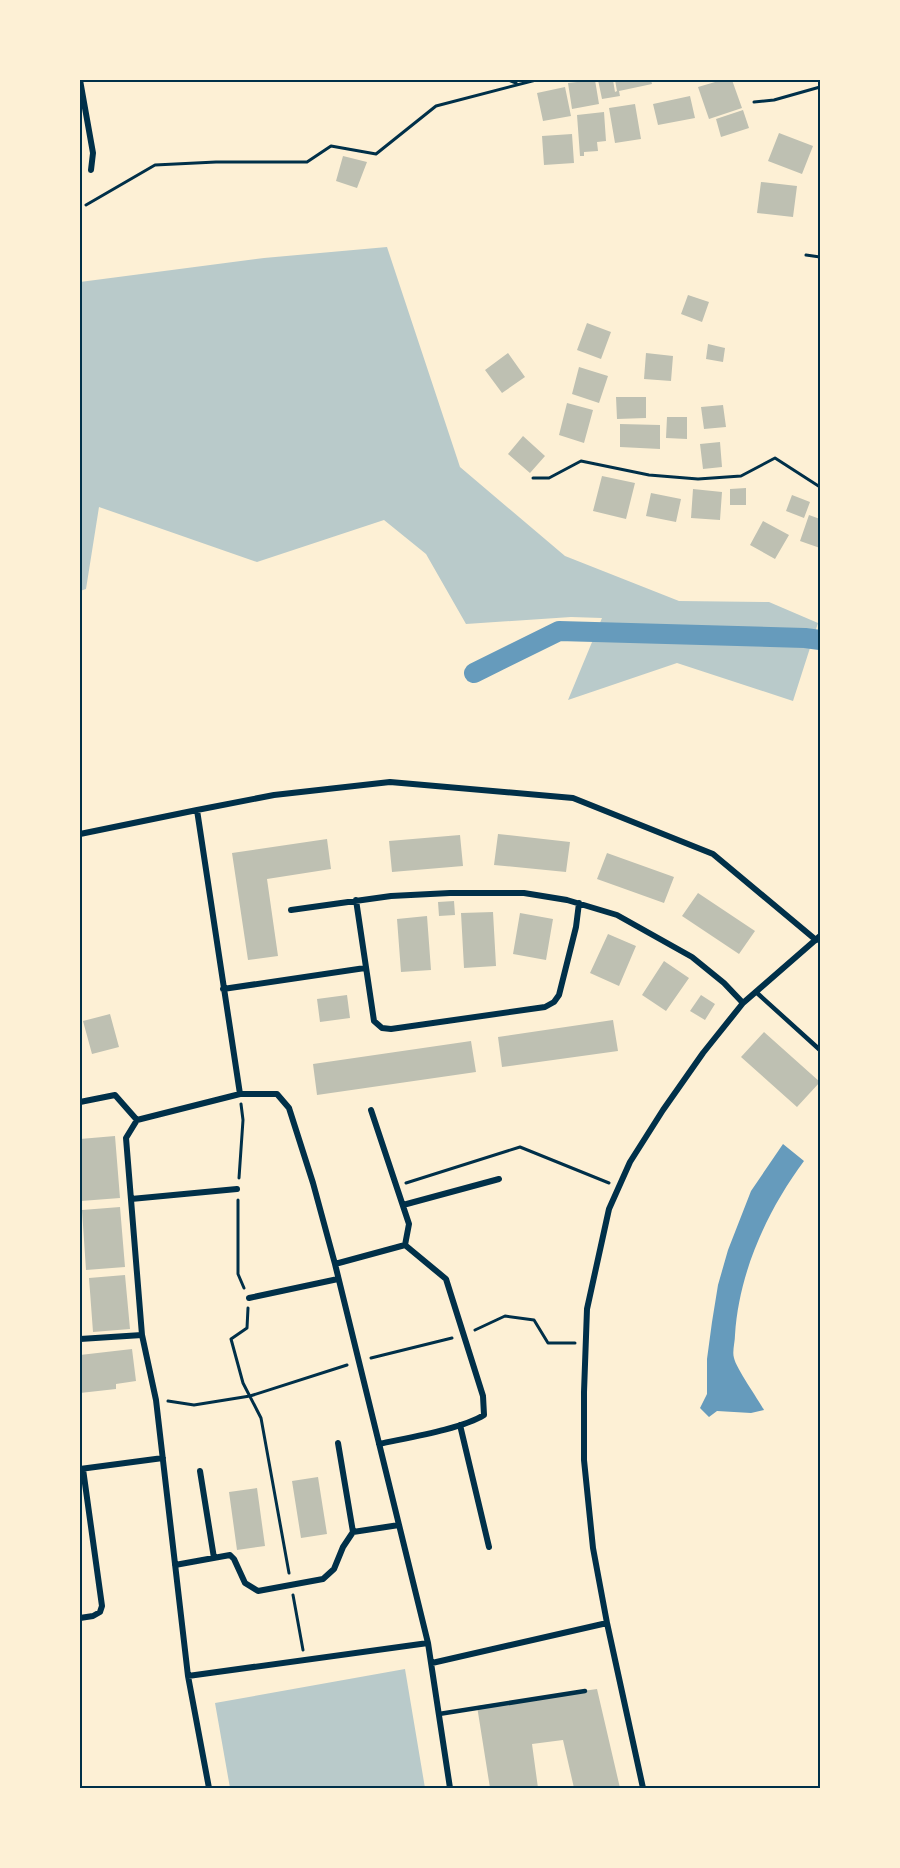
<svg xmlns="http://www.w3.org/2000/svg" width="900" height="1868" viewBox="0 0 900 1868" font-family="Lato,sans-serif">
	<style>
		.green { fill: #b9caca }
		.water { fill: #669bbc }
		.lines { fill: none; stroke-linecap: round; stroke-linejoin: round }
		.canal { stroke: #669bbc; stroke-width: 20 }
		.building { fill: #bec0b2 }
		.path { stroke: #003049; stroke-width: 3 }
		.service { stroke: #003049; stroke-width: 4.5 }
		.minor { stroke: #003049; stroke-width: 6 }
		.neatline { fill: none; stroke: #003049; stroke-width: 2 }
	</style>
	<rect width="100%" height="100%" fill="#fdf0d5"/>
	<path class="green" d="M387,247L460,467L565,556L679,601L769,602L818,623L793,701L677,663L568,700L602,618L571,617L466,624L426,554L384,520L257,562L99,507L86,589L80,591V282L264,258Z
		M405,1669L425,1788H230L215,1703Z"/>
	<path class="water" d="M783,1144L804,1161C767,1211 739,1272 735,1335C735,1342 732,1352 734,1358C736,1368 758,1399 764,1410L751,1413L717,1411L709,1417L700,1408L707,1394V1359L712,1322L718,1285L728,1250L751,1191Z"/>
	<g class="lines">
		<path class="canal" d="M474,673L559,631L805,638L820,640"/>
	</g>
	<path class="building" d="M595,80L599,104L572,109L568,83Z
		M598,80H613L615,92L617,91L615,80H651L652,84L619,91L620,96L602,99Z
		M722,80H732L742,108L709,119L698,87Z
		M565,87L571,116L543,121L537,93Z
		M690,96L695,118L658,125L653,104Z
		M635,104L641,139L615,143L609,108Z
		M743,110L749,128L721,137L716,119Z
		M604,112L606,141L597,142L598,151L584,152V156H580L577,115Z
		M779,133L813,146L802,174L768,161Z
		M572,134L574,163L544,165L542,136Z
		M343,156L367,162L357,188L336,181Z
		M761,182L797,186L793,217L757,213Z
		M688,295L709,302L702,322L681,314Z
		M587,323L611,332L601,359L577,350Z
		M708,344L725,348L723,362L706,359Z
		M508,353L525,377L502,393L485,370Z
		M646,353L673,356L671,381L644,379Z
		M579,367L608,376L599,403L572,394Z
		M616,397H646V418L617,419Z
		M567,403L593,410L584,443L559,435Z
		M723,405L726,427L704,429L701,407Z
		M667,417H687V439L666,438Z
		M620,424L660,425V449L620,447Z
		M523,436L545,456L530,473L508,454Z
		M720,442L722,467L703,469L700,444Z
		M602,476L635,483L626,519L593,511Z
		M746,488V505H730V489Z
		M693,489L722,492L720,520L691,518Z
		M651,493L681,499L676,522L646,516Z
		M792,495L810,502L804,518L786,511Z
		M809,515L820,519V548L800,541Z
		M763,521L789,535L775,559L750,545Z
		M498,834L570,842L566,872L494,865Z
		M460,835L463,866L392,872L389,841Z
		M327,839L331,869L267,879L278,956L248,960L232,853Z
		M607,853L674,877L664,903L597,879Z
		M698,893L755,931L739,954L682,916Z
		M454,901L455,915L439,916L438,902Z
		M493,912L496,966L464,968L461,913Z
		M520,913L553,919L546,960L513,954Z
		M427,916L431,970L401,972L397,919Z
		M608,934L636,946L619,986L590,973Z
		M664,961L689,978L666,1011L642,995Z
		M347,995L350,1018L320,1022L317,999Z
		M701,995L715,1004L705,1020L690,1011Z
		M110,1014L119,1047L92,1054L83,1021Z
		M613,1020L618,1051L502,1067L498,1037Z
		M764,1032L820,1082L797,1107L741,1057Z
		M471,1041L476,1072L317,1095L313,1064Z
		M115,1136L120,1198L81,1201L80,1139Z
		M120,1207L125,1267L86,1270L82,1210Z
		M125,1275L130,1329L93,1332L89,1278Z
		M132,1349L136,1381L116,1384V1389L80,1393V1355Z
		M318,1477L327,1534L301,1538L292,1481Z
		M257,1488L265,1546L237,1550L229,1492Z
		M597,1689L620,1788H574L563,1740L532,1744L538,1788H490L477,1706Z"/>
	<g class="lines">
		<path class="path" d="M508,80L516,83
			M754,102L774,100L820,87
			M86,205L155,165L216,162H307L331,146L376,154L436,106L536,80
			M806,255L820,257
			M533,478H549L581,461L649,475L698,479L741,476L775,458L820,487
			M239,1178L243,1120L241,1104
			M406,1183L520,1147L609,1183
			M238,1200V1274L244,1288
			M248,1308L247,1328L231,1339L243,1383L261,1418L289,1573
			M475,1330L505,1316L534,1320L548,1343H575
			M371,1358L452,1338
			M168,1401L194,1405L250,1396L347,1365
			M293,1595L303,1650"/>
		<path class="service" d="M756,992L820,1050
			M439,1714L585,1691"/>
		<path class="minor" d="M80,80L93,153L91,170
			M80,834L197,810
			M356,900L374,1021L382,1028L391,1029L545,1007L554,1002L559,995L576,927L579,903
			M291,910L391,896L450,893H524L567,900L617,915L692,957L724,983L743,1003
			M223,989L365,968
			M240,1094L197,810L274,795L390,782L573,798L713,854L816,940
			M80,1102L115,1095L137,1120
			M131,1199L237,1189
			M403,1205L499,1179
			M335,1264L405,1245L409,1224L371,1110
			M249,1298L338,1279
			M80,1339L142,1335
			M460,1425L489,1547
			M338,1443L353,1532
			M379,1444C406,1438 462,1429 484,1415L483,1396L446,1279L405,1245
			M80,1469L163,1458
			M200,1471L214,1558
			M175,1565L230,1555L234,1559L245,1583L258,1591L323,1579L334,1569L343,1547L353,1532L399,1525
			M80,1618L93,1616L100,1612L102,1606L83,1469
			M607,1623L643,1788
			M432,1663L607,1623L593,1548L584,1460V1392L587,1309L609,1209L630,1162L663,1110L703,1053L743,1003L820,936
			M188,1676L428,1643
			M209,1788L188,1676L156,1400L142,1335L126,1138L137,1120L240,1094H277L289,1108L313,1183L335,1264L428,1643L450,1788"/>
	</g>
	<rect width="900" height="1868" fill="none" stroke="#fdf0d5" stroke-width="162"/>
	<rect x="81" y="81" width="738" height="1706" class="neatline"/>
</svg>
